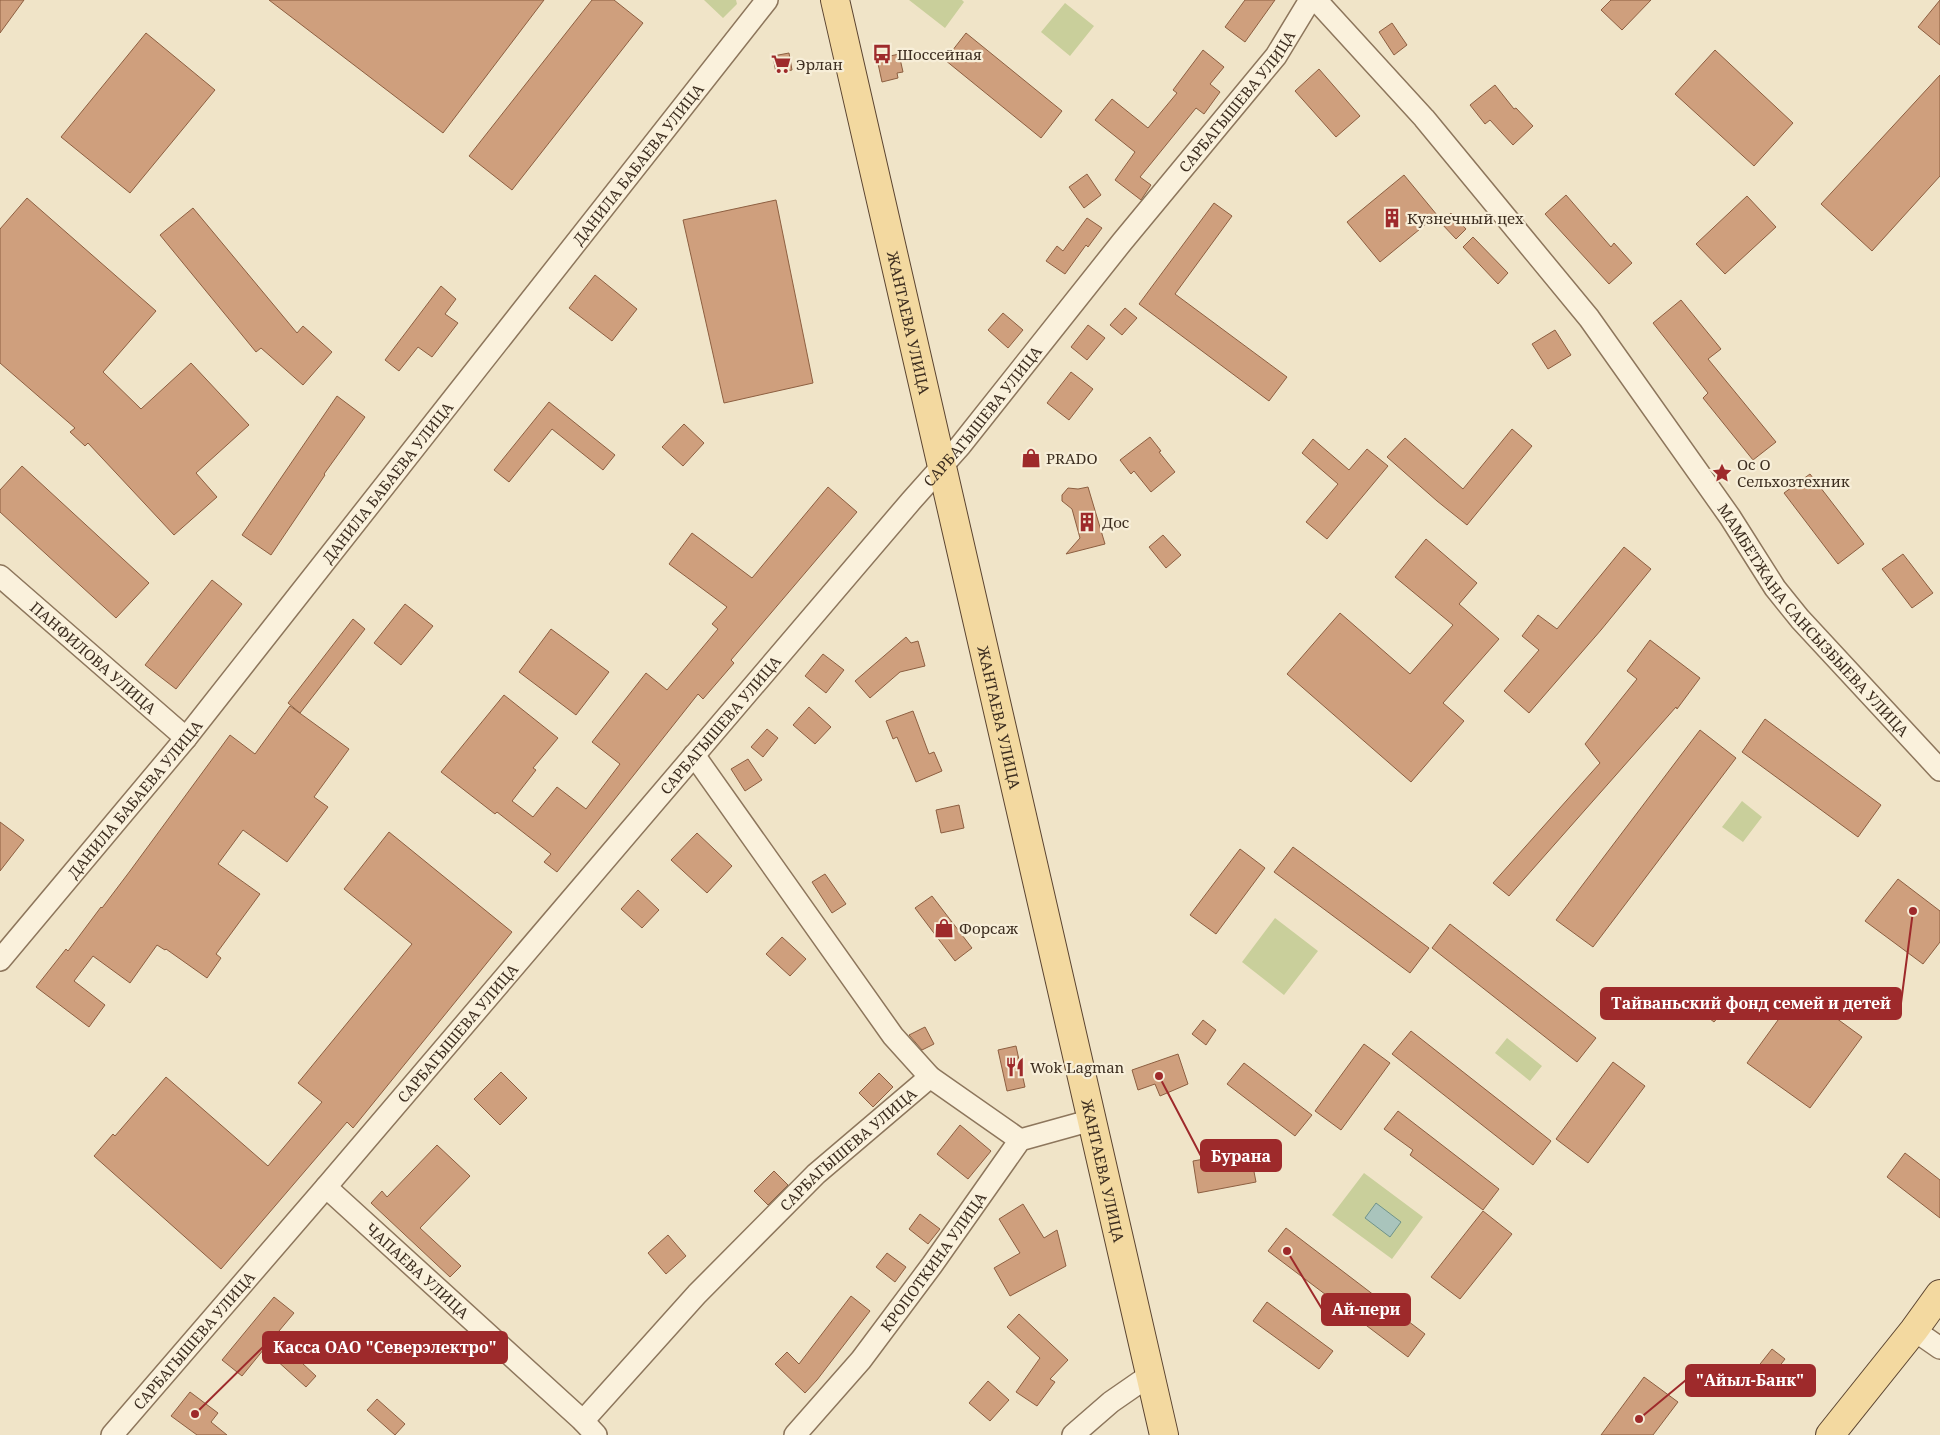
<svg xmlns="http://www.w3.org/2000/svg" width="1940" height="1435" viewBox="0 0 1940 1435" font-family="'Noto Serif',serif">
	<style>
		.green { fill: #c9cf9b }
		.water { fill: #a9c4bc; stroke: #6f938a }
		.building { fill: #cf9f7d; stroke: #8d5f41 }
		.lines { fill: none; stroke-linecap: round; stroke-linejoin: round }
		.minor-casing { stroke: #8d765c; stroke-width: 24 }
		.major-casing { stroke: #5b4430; stroke-width: 30 }
		.minor { stroke: #faf1dc; stroke-width: 21 }
		.major { stroke: #f3d9a0; stroke-width: 28 }
		.labels { text-anchor: middle; dominant-baseline: central; stroke-width: 4.5; stroke-linejoin: round; paint-order: stroke }
		.poi-label { font-size: 15px; fill: #3d2e20; stroke: #f7eed8; text-anchor: start }
		.street-label { font-size: 15px; fill: #3d2e20; stroke: #f7eed8 }
		.leader { fill: none; stroke: #9e2a2b; stroke-width: 2 }
		.callout-dot { fill: #9e2a2b; stroke: #f7eed8; stroke-width: 2 }
		.callout { fill: #9e2a2b; stroke: #9e2a2b; stroke-width: 2 }
		.callout-label { font-size: 16px; text-anchor: middle; font-weight: bold; fill: #fff }
	</style>
	<rect width="100%" height="100%" fill="#f0e4c8"/>
	<path class="green" d="M704,0H736L737,4L723,18Z
		M909,0H962L964,2L945,28Z
		M1065,3L1094,26L1070,56L1041,32Z
		M1742,801L1762,817L1743,842L1722,827Z
		M1275,918L1318,951L1284,995L1242,962Z
		M1507,1038L1542,1066L1530,1081L1495,1053Z
		M1364,1173L1423,1217L1392,1259L1332,1215Z"/>
	<path class="water" d="M1376,1203L1401,1222L1390,1237L1365,1218Z"/>
	<path class="building" d="M0,0H24L0,33Z
		M269,0H544L443,133Z
		M592,0H614L643,23L512,190L469,156Z
		M1245,0H1275L1245,42L1225,27Z
		M1611,0H1651L1622,30L1601,10Z
		M1940,0V45L1918,27Z
		M1392,23L1407,45L1394,55L1379,32Z
		M146,33L215,90L130,193L61,137Z
		M966,33L1062,111L1041,138L945,60Z
		M1203,50L1224,67L1210,84L1220,92L1204,114L1196,108L1140,177L1151,185L1141,200L1115,180L1135,152L1095,120L1112,99L1148,128L1177,93L1173,90Z
		M1715,50L1793,123L1754,166L1675,94Z
		M789,53L792,70L776,73L773,56Z
		M899,54L903,72L897,73L898,78L882,82L877,59Z
		M1319,69L1360,116L1336,137L1295,91Z
		M1940,75V176L1872,251L1821,204Z
		M1495,85L1514,109L1516,108L1533,126L1513,145L1490,120L1485,124L1470,105Z
		M1087,174L1101,195L1084,208L1069,187Z
		M1404,175L1437,215L1380,262L1347,222Z
		M1566,195L1611,247L1614,243L1632,263L1609,284L1545,214Z
		M1747,196L1776,227L1725,274L1696,244Z
		M27,198L156,311L103,372L141,409L191,363L249,425L196,473L217,497L174,535L88,443L85,446L70,432L75,428L0,363V229Z
		M776,200L813,383L724,403L683,220Z
		M1214,203L1232,216L1175,294L1287,377L1269,401L1139,304Z
		M193,208L297,333L303,326L332,352L303,385L261,348L256,352L160,235Z
		M1451,213L1466,229L1456,239L1441,223Z
		M1087,218L1102,228L1088,247L1086,245L1065,274L1046,261L1057,246L1063,251Z
		M1473,237L1508,273L1498,284L1463,247Z
		M595,275L637,309L612,341L569,308Z
		M441,286L456,299L445,314L458,323L432,357L418,347L399,371L385,360Z
		M1681,300L1721,349L1708,359L1776,442L1753,460L1703,398L1708,393L1653,323Z
		M1125,308L1137,318L1122,335L1110,325Z
		M1003,313L1023,330L1008,348L988,330Z
		M1088,325L1105,338L1087,360L1071,347Z
		M1555,330L1571,355L1548,369L1532,344Z
		M1071,372L1093,389L1069,420L1047,403Z
		M337,396L365,417L324,474L325,475L271,555L242,535Z
		M549,402L615,455L603,470L552,429L509,482L494,470Z
		M684,424L704,443L683,466L662,447Z
		M1512,429L1532,446L1467,525L1437,501L1387,457L1405,438L1463,489Z
		M1150,437L1161,451L1159,452L1175,472L1151,492L1134,471L1131,474L1120,460Z
		M1313,439L1349,470L1367,449L1388,466L1327,539L1306,522L1338,484L1302,453Z
		M22,466L149,583L116,618L0,512V490Z
		M1810,474L1864,544L1838,564L1784,493Z
		M828,487L857,512L731,660L734,663L703,699L698,694L557,872L544,862L551,854L497,812L495,814L441,772L504,695L558,738L533,768L536,770L512,801L533,817L557,787L586,809L620,764L592,742L646,673L667,690L718,629L712,624L727,607L669,564L692,533L752,578Z
		M1088,487L1105,544L1066,554L1080,538L1072,509L1062,501V495L1068,488L1078,489Z
		M1163,535L1181,555L1166,568L1149,547Z
		M1426,539L1477,583L1459,604L1499,639L1443,703L1464,721L1411,782L1287,674L1340,613L1410,674L1453,625L1395,577Z
		M1624,547L1651,569L1601,630L1529,713L1504,691L1539,650L1522,636L1538,615L1557,629Z
		M1903,554L1933,593L1912,608L1882,569Z
		M212,580L242,604L176,689L145,665Z
		M405,604L433,626L401,665L374,643Z
		M353,619L365,629L300,713L288,703Z
		M551,629L609,672L576,715L519,672Z
		M906,637L911,643L918,641L925,666L900,672L870,698L855,681Z
		M1650,640L1700,678L1677,709L1676,707L1509,896L1493,883L1600,763L1585,744L1637,679L1627,671Z
		M823,654L844,670L826,693L805,676Z
		M290,706L349,749L314,797L328,807L287,862L243,830L218,864L260,894L216,954L221,958L207,978L166,949L165,950L157,945L130,983L93,956L74,981L105,1005L89,1027L36,987L66,949L68,951L101,907L102,908L130,871L230,735L255,754Z
		M809,707L831,727L815,744L793,725Z
		M913,711L929,754L934,752L942,771L916,782L897,737L893,739L886,721Z
		M1765,719L1881,805L1858,837L1742,752Z
		M767,729L778,738L763,757L751,747Z
		M1700,730L1736,758L1593,947L1556,920Z
		M748,759L762,780L745,791L731,769Z
		M959,805L964,828L941,833L936,810Z
		M0,822L24,840L0,871Z
		M389,832L512,932L353,1128L347,1122L221,1269L94,1156L113,1134L115,1136L166,1077L268,1166L322,1102L298,1083L412,944L344,889Z
		M697,833L732,866L707,893L671,860Z
		M1293,847L1429,948L1410,973L1274,872Z
		M1240,849L1265,868L1216,934L1190,915Z
		M825,874L846,904L832,913L812,882Z
		M1898,879L1940,911V942L1923,964L1865,921Z
		M638,890L659,910L642,928L621,909Z
		M932,896L972,948L955,961L915,908Z
		M1450,924L1596,1038L1577,1062L1432,948Z
		M782,937L806,959L790,976L766,954Z
		M1799,991L1862,1037L1810,1108L1747,1063Z
		M1713,996L1727,1007L1714,1022L1700,1011Z
		M1203,1020L1216,1030L1206,1045L1192,1034Z
		M925,1027L934,1044L922,1050L909,1035Z
		M1411,1031L1551,1141L1533,1165L1392,1054Z
		M1364,1044L1390,1063L1341,1130L1315,1111Z
		M1016,1046L1025,1087L1007,1091L998,1050Z
		M1178,1054L1188,1084L1160,1096L1155,1084L1138,1090L1132,1070Z
		M1613,1062L1645,1086L1588,1163L1556,1139Z
		M1244,1063L1312,1115L1295,1136L1227,1084Z
		M501,1072L527,1098L500,1125L474,1099Z
		M879,1073L893,1087L873,1107L859,1093Z
		M1398,1111L1499,1189L1483,1210L1410,1155L1413,1150L1384,1129Z
		M960,1125L991,1151L968,1179L937,1154Z
		M437,1145L470,1176L420,1228L461,1266L450,1277L371,1203L382,1191L387,1197Z
		M1250,1151L1256,1182L1198,1193L1193,1161Z
		M1905,1153L1940,1180V1218L1887,1177Z
		M774,1171L788,1185L768,1205L754,1191Z
		M1023,1204L1044,1238L1057,1230L1066,1266L1010,1296L994,1268L1020,1253L999,1219Z
		M1483,1211L1512,1234L1460,1299L1431,1277Z
		M920,1214L940,1229L928,1244L909,1229Z
		M1286,1228L1425,1334L1408,1357L1268,1251Z
		M668,1235L686,1256L666,1274L648,1253Z
		M887,1253L906,1267L895,1282L876,1267Z
		M851,1296L870,1311L817,1380L805,1393L775,1364L787,1352L799,1364Z
		M274,1297L294,1313L274,1337L316,1376L306,1387L264,1349L242,1376L222,1360Z
		M1267,1302L1333,1351L1319,1369L1253,1321Z
		M1019,1314L1068,1360L1050,1379L1055,1382L1037,1406L1016,1392L1040,1358L1007,1327Z
		M1772,1349L1785,1359L1758,1394L1745,1383Z
		M1644,1377L1678,1402L1653,1435H1601Z
		M988,1381L1009,1400L990,1421L969,1403Z
		M190,1392L218,1413L211,1422L227,1435H197L171,1416Z
		M377,1399L405,1424L395,1435L367,1410Z"/>
	<g class="lines">
		<defs>
			<g id="minor">
				<path id="s1" d="M1316,0L1424,118L1589,318L1730,517L1775,588L1800,619L1940,770"/>
				<path id="s2" d="M0,576L186,738"/>
				<path d="M694,755L893,1036L930,1077L1020,1140"/>
				<path id="s3" d="M0,960L186,738L767,0"/>
				<path id="s4" d="M326,1187L583,1421L596,1435"/>
				<path d="M1914,1330L1940,1348"/>
				<path id="s5" d="M583,1421L697,1294L816,1174L930,1077"/>
				<path id="s6" d="M112,1435L326,1187L911,501L960,446L1122,242L1276,56L1310,0"/>
				<path id="s7" d="M795,1435L861,1360L932,1265L1020,1140L1092,1120"/>
				<path d="M1073,1435L1111,1402L1150,1375"/>
			</g>
			<g id="major">
				<path id="s8" d="M835,0L1164,1435"/>
				<path d="M1830,1435L1914,1330L1940,1294"/>
			</g>
		</defs>
		<use href="#minor" class="minor-casing"/>
		<use href="#major" class="major-casing"/>
		<use href="#minor" class="minor"/>
		<use href="#major" class="major"/>
	</g>
	<defs>
		<symbol id="bus-bare" viewBox="-9 -9 18 18"><path d="M-5-6H5V4H4V6H2V4H-2V6H-4V4H-5ZM-3.5-4V0h7V-4ZM-3.5 1.2v1.5H-2V1.2ZM2 1.2v1.5H3.5V1.2Z" fill="#9e2a2b" stroke="#f7eed8" stroke-width="2.5" paint-order="stroke"/></symbol>
		<symbol id="supermarket-bare" viewBox="-9 -9 18 18"><path d="M-6-5.5h2.5l.6 2H6L4.5 2H-2.5L-4.4-4H-6ZM-1.5 3.2a1.3 1.3 0 1 0 .1 0ZM3 3.2a1.3 1.3 0 1 0 .1 0Z" fill="#9e2a2b" stroke="#f7eed8" stroke-width="2.5" paint-order="stroke"/></symbol>
		<symbol id="building-bare" viewBox="-9 -9 18 18"><path d="M-4-6H4V6H1V3H-1V6H-4ZM-2.5-4.3h1.7v1.8h-1.7ZM.8-4.3h1.7v1.8H.8ZM-2.5-1h1.7V.8h-1.7ZM.8-1h1.7V.8H.8Z" fill="#9e2a2b" stroke="#f7eed8" stroke-width="2.5" paint-order="stroke"/></symbol>
		<symbol id="shop-bare" viewBox="-9 -9 18 18"><path d="M-5-2.5h2.3a2.7 3.5 0 0 1 5.4 0H5L5.5 6h-11ZM-1.5-2.5h3a1.5 2.3 0 0 0-3 0Z" fill="#9e2a2b" stroke="#f7eed8" stroke-width="2.5" paint-order="stroke"/></symbol>
		<symbol id="sight-bare" viewBox="-9 -9 18 18"><path d="M0-6L1.8-2.2L6-1.7L2.9 1.2L3.7 5.4L0 3.3L-3.7 5.4L-2.9 1.2L-6-1.7L-1.8-2.2Z" fill="#9e2a2b" stroke="#f7eed8" stroke-width="2.5" paint-order="stroke"/></symbol>
		<symbol id="restaurant-bare" viewBox="-9 -9 18 18"><path d="M-5-6h1v4h1v-4h1v4h1v-4h1v5L-1.5 .5V6h-2V.5L-5-1ZM5-6V6H3V1.5H1.5Q1.5-4 5-6Z" fill="#9e2a2b" stroke="#f7eed8" stroke-width="2.5" paint-order="stroke"/></symbol>
	</defs>
	<g fill-rule="evenodd">
		<use href="#bus-bare" x="868" y="40" width="28" height="28"/>
		<use href="#supermarket-bare" x="767" y="50" width="28" height="28"/>
		<use href="#building-bare" x="1378" y="204" width="28" height="28"/>
		<use href="#shop-bare" x="1017" y="444" width="28" height="28"/>
		<use href="#sight-bare" x="1708" y="459" width="28" height="28"/>
		<use href="#building-bare" x="1073" y="508" width="28" height="28"/>
		<use href="#shop-bare" x="930" y="914" width="28" height="28"/>
		<use href="#restaurant-bare" x="1001" y="1053" width="28" height="28"/>
	</g>
	<g class="labels">
		<g class="poi-label">
			<text x="897" y="54">Шоссейная</text>
			<text x="796" y="64">Эрлан</text>
			<text x="1407" y="218">Кузнечный цех</text>
			<text x="1046" y="458">PRADO</text>
			<text x="1737" y="464">Ос О<tspan x="1737" dy="17">Сельхозтехник</tspan></text>
			<text x="1102" y="522">Дос</text>
			<text x="959" y="928">Форсаж</text>
			<text x="1030" y="1067">Wok Lagman</text>
		</g>
		<g class="street-label">
			<text stroke="none"><textPath href="#s6" startOffset="1745">САРБАГЫШЕВА УЛИЦА</textPath></text>
			<text stroke="none"><textPath href="#s3" startOffset="1020">ДАНИЛА БАБАЕВА УЛИЦА</textPath></text>
			<text stroke="none"><textPath href="#s8" startOffset="331">ЖАНТАЕВА УЛИЦА</textPath></text>
			<text stroke="none"><textPath href="#s6" startOffset="1340">САРБАГЫШЕВА УЛИЦА</textPath></text>
			<text stroke="none"><textPath href="#s3" startOffset="615">ДАНИЛА БАБАЕВА УЛИЦА</textPath></text>
			<text stroke="none"><textPath href="#s1" startOffset="796">МАМБЕТЖАНА САНСЫЗБЫЕВА УЛИЦА</textPath></text>
			<text stroke="none"><textPath href="#s2" startOffset="124">ПАНФИЛОВА УЛИЦА</textPath></text>
			<text stroke="none"><textPath href="#s8" startOffset="736">ЖАНТАЕВА УЛИЦА</textPath></text>
			<text stroke="none"><textPath href="#s6" startOffset="935">САРБАГЫШЕВА УЛИЦА</textPath></text>
			<text stroke="none"><textPath href="#s3" startOffset="210">ДАНИЛА БАБАЕВА УЛИЦА</textPath></text>
			<text stroke="none"><textPath href="#s6" startOffset="530">САРБАГЫШЕВА УЛИЦА</textPath></text>
			<text stroke="none"><textPath href="#s5" startOffset="380">САРБАГЫШЕВА УЛИЦА</textPath></text>
			<text stroke="none"><textPath href="#s8" startOffset="1201">ЖАНТАЕВА УЛИЦА</textPath></text>
			<text stroke="none"><textPath href="#s7" startOffset="222">КРОПОТКИНА УЛИЦА</textPath></text>
			<text stroke="none"><textPath href="#s4" startOffset="124">ЧАПАЕВА УЛИЦА</textPath></text>
			<text stroke="none"><textPath href="#s6" startOffset="125">САРБАГЫШЕВА УЛИЦА</textPath></text>
		</g>
	</g>
	<path class="leader" d="M1913 911L1901 1003M1159 1076L1201 1156M1287 1251L1322 1309M195 1414L263 1347M1639 1419L1686 1380"/>
	<g class="callout-dot">
		<circle cx="1913" cy="911" r="5"/>
		<circle cx="1159" cy="1076" r="5"/>
		<circle cx="1287" cy="1251" r="5"/>
		<circle cx="195" cy="1414" r="5"/>
		<circle cx="1639" cy="1419" r="5"/>
	</g>
	<g class="callout">
		<rect x="1601" y="988" width="300" height="31" rx="5"/>
		<rect x="1201" y="1140" width="80" height="31" rx="5"/>
		<rect x="1322" y="1294" width="88" height="31" rx="5"/>
		<rect x="263" y="1332" width="244" height="31" rx="5"/>
		<rect x="1686" y="1365" width="129" height="31" rx="5"/>
	</g>
	<g class="callout-label">
		<text x="1751" y="1009">Тайваньский фонд семей и детей</text>
		<text x="1241" y="1162">Бурана</text>
		<text x="1366" y="1315">Ай-пери</text>
		<text x="385" y="1353">Касса ОАО "Северэлектро"</text>
		<text x="1750" y="1386">"Айыл-Банк"</text>
	</g>
</svg>
